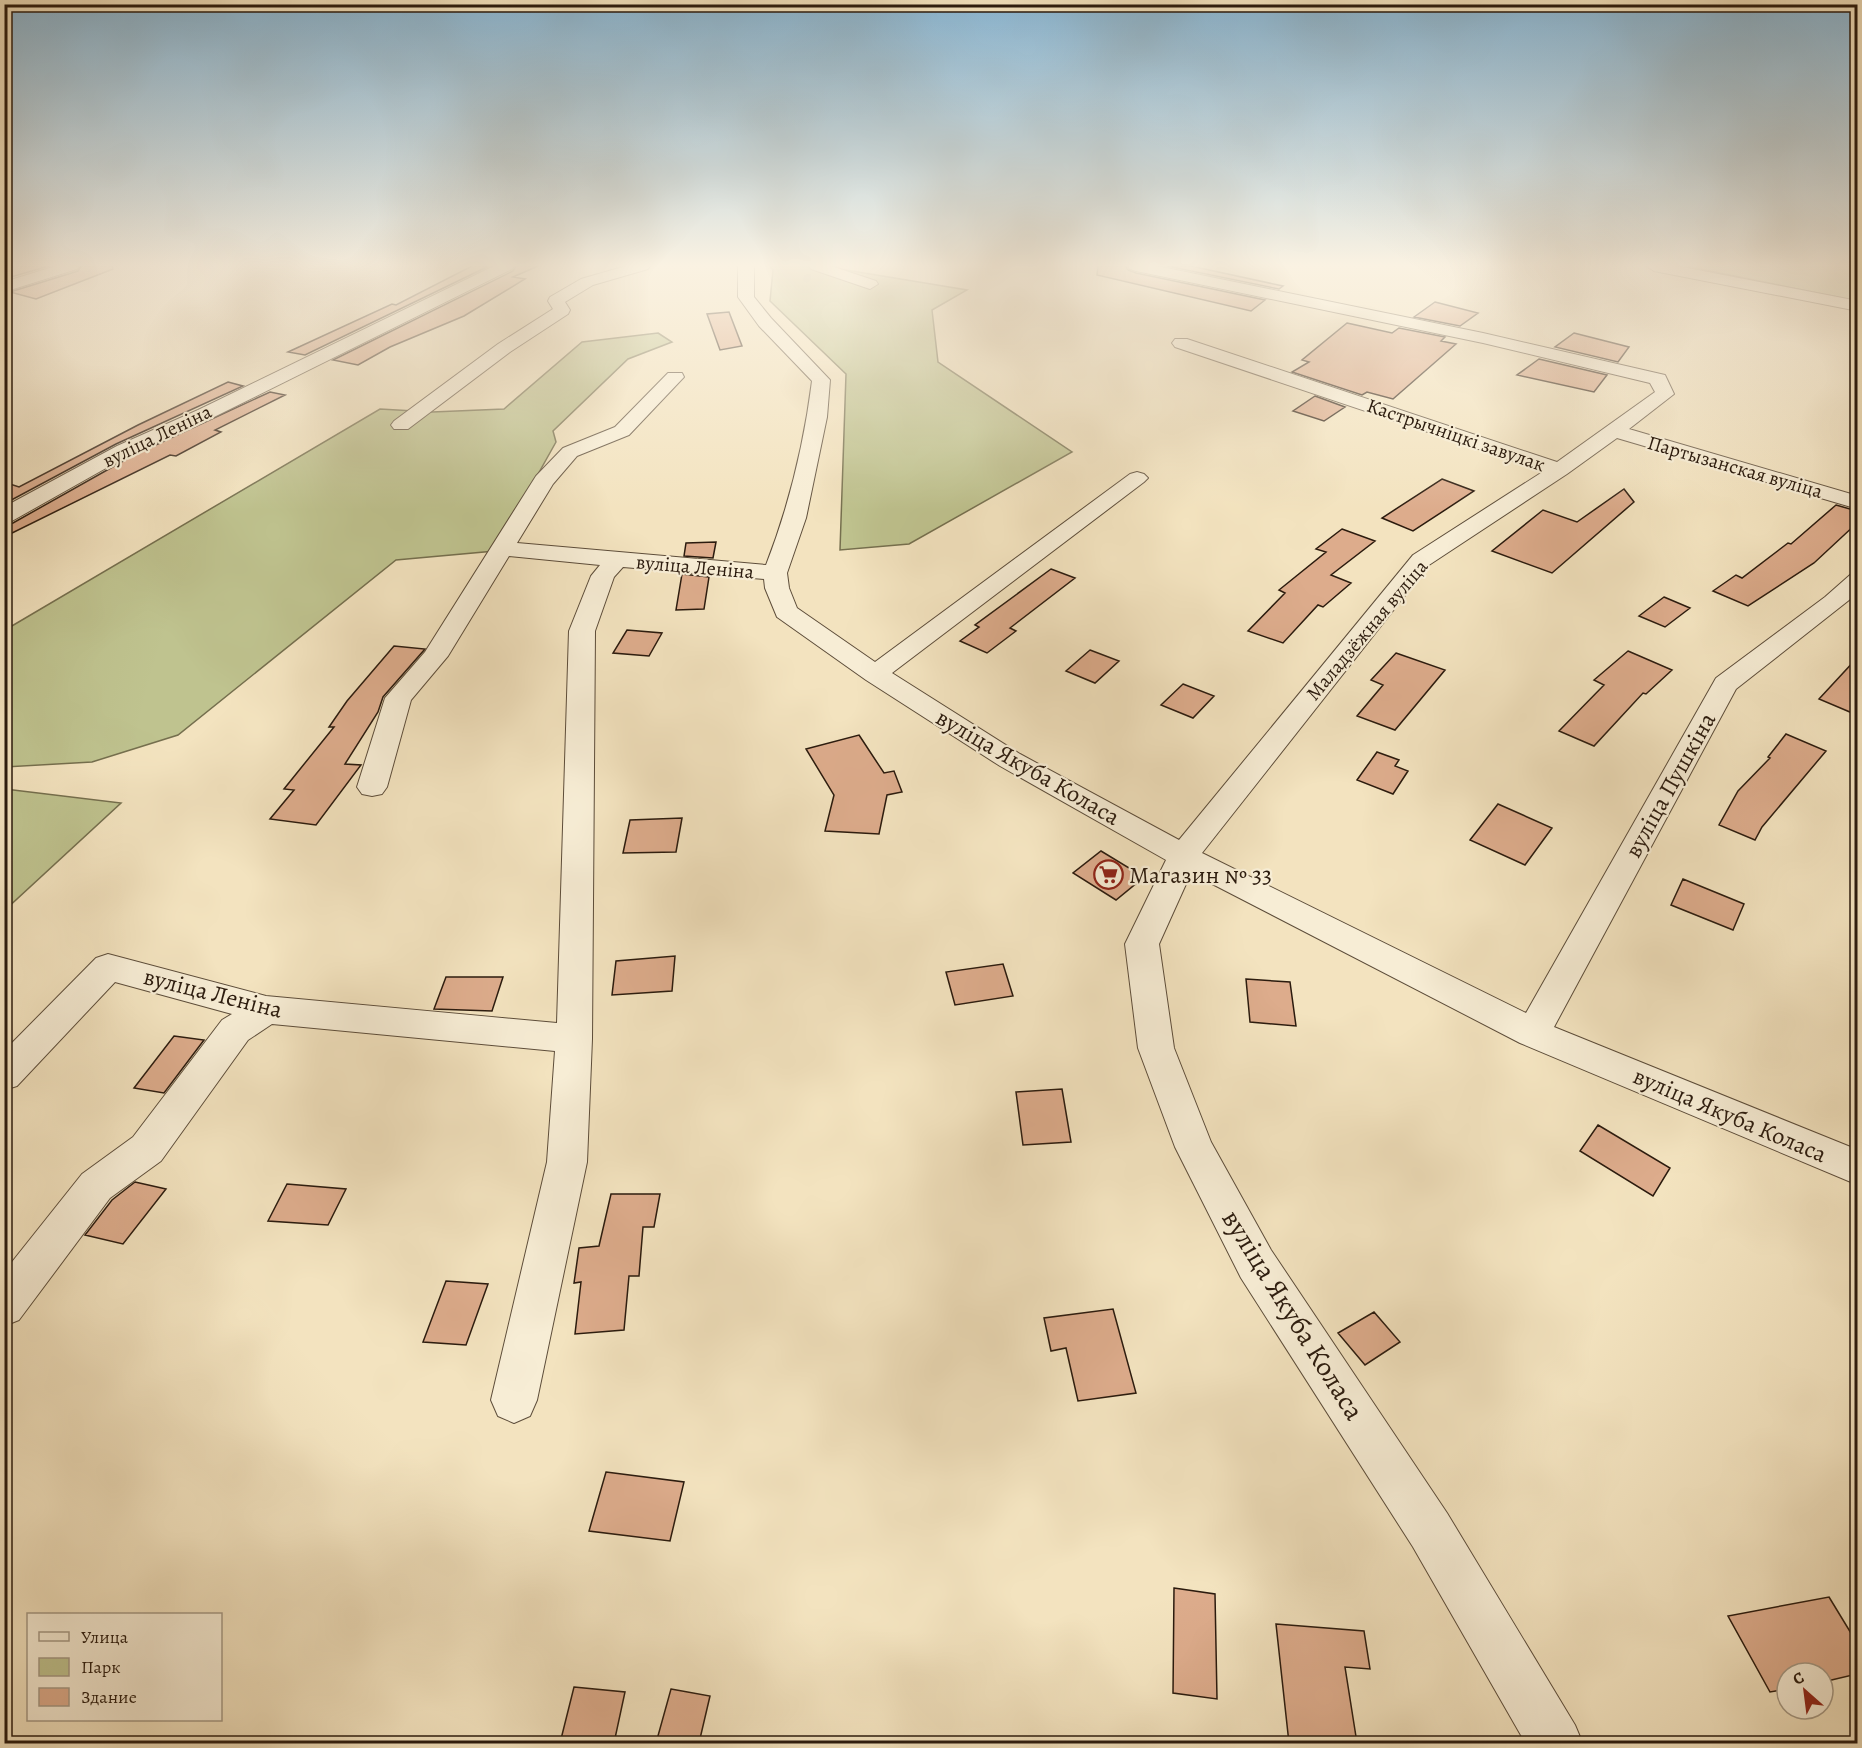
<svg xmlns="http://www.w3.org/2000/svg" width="1862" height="1748" viewBox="0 0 1862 1748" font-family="Alegreya,serif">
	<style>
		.green { fill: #bfc38f; stroke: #756f4e; stroke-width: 1.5 }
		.building { fill: #ddac8c; stroke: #2b1b0e; stroke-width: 1.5 }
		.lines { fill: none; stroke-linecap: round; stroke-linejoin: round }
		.minor-casing { stroke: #5d4d3a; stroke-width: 2 }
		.minor { fill: #f7edd5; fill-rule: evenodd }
		.labels { text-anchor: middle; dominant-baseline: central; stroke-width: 4.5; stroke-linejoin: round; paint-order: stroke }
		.far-street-label { font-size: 20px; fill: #2b1b0e; stroke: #f7edd5 }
		.street-label { font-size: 24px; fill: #2b1b0e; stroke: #f7edd5 }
		.poi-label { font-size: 24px; fill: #2b1b0e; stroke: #f7edd5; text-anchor: start }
		.near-street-label { font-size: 28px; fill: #2b1b0e; stroke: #f7edd5 }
	</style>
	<rect width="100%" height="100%" fill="#f3e3bf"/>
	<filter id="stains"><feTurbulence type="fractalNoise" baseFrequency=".00333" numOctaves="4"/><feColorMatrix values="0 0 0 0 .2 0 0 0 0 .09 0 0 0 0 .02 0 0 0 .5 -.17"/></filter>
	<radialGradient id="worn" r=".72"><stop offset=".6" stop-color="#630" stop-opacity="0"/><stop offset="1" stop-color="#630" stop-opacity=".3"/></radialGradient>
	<path class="green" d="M770,266H822L967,290L932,310L938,362L1072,452L909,544L840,550L846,374L770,301L773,270Z
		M1685,266H1857V301Z
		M658,333L672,342L628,359L553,431L556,442L495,551L396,560L178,735L92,762L5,767V630L380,409L432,412L504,409L582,342Z
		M5,789L121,803L5,910L4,789Z"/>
	<path class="building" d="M4,266H49L4,279Z
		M81,266H112L113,269L36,299L10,292L78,271Z
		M472,266H489L305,355L288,352L392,304L396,305Z
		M516,266H538L513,277L525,279L464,316L390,347L358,365L333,360L513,271Z
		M1098,266H1126L1128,270L1136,273L1265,300L1251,311L1097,275Z
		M1167,266H1191L1283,286L1279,289Z
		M1435,302L1478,313L1460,326L1414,317Z
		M729,312L742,346L720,350L707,314Z
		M1347,323L1392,333L1399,328L1445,337L1441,341L1456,344L1393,399L1367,392L1362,395L1292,372L1309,362L1302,360Z
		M1574,333L1629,347L1618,362L1555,347Z
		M1539,359L1607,375L1594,392L1517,375Z
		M228,382L243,386L116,444L4,504V482L19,487L138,425Z
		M270,392L285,395L215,430L221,432L176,456L170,455L4,537V525L13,523L132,456Z
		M1315,396L1345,407L1324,421L1293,411Z
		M1442,479L1474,491L1413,531L1382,518Z
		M1624,489L1634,502L1552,573L1492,551L1543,510L1577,522Z
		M1836,505L1857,511V523L1814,563L1748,606L1713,591L1736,575L1742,578L1788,543L1791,544Z
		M1342,529L1375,541L1331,575L1351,583L1323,607L1318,605L1283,643L1248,631L1285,593L1279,590L1326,552L1316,549Z
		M716,542L713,558L684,556L686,543Z
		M1051,569L1075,578L1010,628L1016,631L987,653L960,641L979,627L975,625Z
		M682,574L709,577L704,609L676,610Z
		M1664,597L1690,608L1665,627L1639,616Z
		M627,630L662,633L649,656L613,653Z
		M394,646L425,649L383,697L378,712L345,764L361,765L316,825L270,819L294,790L284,789L334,727H329L347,701Z
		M1090,650L1119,661L1095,683L1066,671Z
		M1628,651L1672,670L1646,694L1643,693L1594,746L1559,731L1604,685L1594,680Z
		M1396,653L1445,670L1395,730L1357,716L1383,685L1371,680Z
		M1857,658V715L1819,699Z
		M1183,684L1214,696L1193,718L1161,705Z
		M1786,734L1826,751L1762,827L1755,840L1719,825L1738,791L1770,758L1768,757Z
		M859,735L884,773L894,771L902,792L887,795L879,834L825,831L834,795L806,749Z
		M1377,752L1399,760L1395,766L1408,771L1393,794L1357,780Z
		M1498,804L1552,828L1525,865L1470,840Z
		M682,818L676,852L623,853L630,820Z
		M1101,851L1144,877L1116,900L1073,873Z
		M1683,879L1744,904L1733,930L1671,905Z
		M675,956L672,991L612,995L616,961Z
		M1003,964L1013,996L955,1005L946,972Z
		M446,977H503L492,1011L434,1009Z
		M1246,979L1290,982L1296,1026L1250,1022Z
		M174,1036L204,1040L164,1093L134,1088Z
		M1062,1089L1071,1142L1023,1145L1016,1092Z
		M1598,1125L1670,1168L1653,1196L1580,1151Z
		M135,1182L166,1189L123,1244L85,1235L112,1200Z
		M287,1184L346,1189L328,1225L268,1221Z
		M611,1194H660L654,1227H643L639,1276H629L624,1330L575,1334L581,1282L574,1283L579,1248L599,1246Z
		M446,1281L488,1284L466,1345L423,1342Z
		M1113,1309L1136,1393L1078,1401L1066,1348L1051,1351L1044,1318Z
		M1374,1312L1400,1342L1365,1365L1338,1333Z
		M606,1472L684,1482L670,1541L589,1531Z
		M1174,1588L1215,1594L1217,1699L1173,1693Z
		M1829,1597L1857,1643V1674L1823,1682V1673H1787V1689L1770,1692L1728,1616Z
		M1276,1624L1364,1631L1370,1669L1345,1667L1357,1743H1289Z
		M574,1687L625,1692L614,1743H560Z
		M671,1689L710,1696L699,1743H656Z"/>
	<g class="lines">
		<defs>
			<path id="minor" d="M56,266H79L77,269L4,292V282Z
				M494,266H514L512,269L212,418L131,454L12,521L4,523V507L117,446L198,410Z
				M626,266H650L648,269L593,285L565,302L570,310L568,314L510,352L408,429H394L391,425L394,421L498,344L553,309L548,301L550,297L581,279Z
				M738,266H754V297L771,318L830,380L827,417L806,518L787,573L789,588L797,608L875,662L1130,474L1137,472L1144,474L1148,478L1144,482L892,673L1020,754L1179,840L1413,555L1544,471L1175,347L1172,343L1175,339H1187L1557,462L1655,392L1650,383L1483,343L1136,271L1130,269L1128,266H1157L1483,333L1665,375L1674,394L1629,429L1858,496V509L1617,438L1567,474L1429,565L1202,853L1526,1013L1716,678L1825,597L1850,575L1858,573V593L1736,689L1554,1027L1858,1150V1185L1520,1043L1191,873L1159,944L1174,1048L1211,1142L1271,1250L1447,1513L1575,1725L1583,1744H1526L1413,1547L1241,1278L1175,1147L1138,1048L1125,944L1166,860L1000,766L866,680L777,617L765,588L764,579L623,567L614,577L595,631L592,1039L587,1162L537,1400L530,1416L514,1423L498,1416L491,1400L547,1162L555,1051L272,1024L248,1040L161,1161L110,1198L19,1320L4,1326V1272L82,1174L133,1137L222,1020L232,1014L115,982L17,1086L4,1090V1051L96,958L108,954L266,996L557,1023L569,631L591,576L600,565L509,556L448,656L411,700L387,787L382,794L372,796L362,794L357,787L385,698L425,652L536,476L563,448L615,427L668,373H682L684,377L629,435L577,456L553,484L517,543L766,565C789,506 804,444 812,381L759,326L738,297Z
				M809,266H831L876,281L878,284L870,289L864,287L811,269Z
				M1646,266H1677L1858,301V311L1654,271Z"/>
		</defs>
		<use href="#minor" class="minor-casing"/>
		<use href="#minor" class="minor"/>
	</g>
	<linearGradient id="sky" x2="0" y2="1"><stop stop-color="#8ab8d6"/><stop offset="0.52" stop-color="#faf2e2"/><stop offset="1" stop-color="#faf2e2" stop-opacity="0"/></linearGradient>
	<rect width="1862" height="510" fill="url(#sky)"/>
	<defs>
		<symbol id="supermarket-ring" viewBox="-11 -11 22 22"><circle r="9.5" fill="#f7edd5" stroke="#8f2418" stroke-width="1.5"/><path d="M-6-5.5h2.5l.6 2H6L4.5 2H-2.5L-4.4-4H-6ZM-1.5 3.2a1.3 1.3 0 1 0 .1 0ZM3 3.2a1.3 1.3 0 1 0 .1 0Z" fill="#8f2418"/></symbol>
	</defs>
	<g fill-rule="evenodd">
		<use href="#supermarket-ring" x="1092" y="858" width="33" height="33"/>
	</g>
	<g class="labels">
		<g class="far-street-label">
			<text transform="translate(1456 435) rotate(19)">Кастрычніцкі завулак</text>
			<text transform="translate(157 436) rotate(-26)">вуліца Леніна</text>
			<text transform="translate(1735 467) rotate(16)">Партызанская вуліца</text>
			<text transform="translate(695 567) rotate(5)">вуліца Леніна</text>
			<text transform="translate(1367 630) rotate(-50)">Маладзёжная вуліца</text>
		</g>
		<g class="street-label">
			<text transform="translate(1028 767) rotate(30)">вуліца Якуба Коласа</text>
			<text transform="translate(1670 785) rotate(-61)">вуліца Пушкіна</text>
			<text transform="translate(213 993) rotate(14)">вуліца Леніна</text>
			<text transform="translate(1730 1115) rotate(23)">вуліца Якуба Коласа</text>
		</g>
		<g class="poi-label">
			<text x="1129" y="875">Магазин № 33</text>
		</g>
		<g class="near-street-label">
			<text transform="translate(1293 1315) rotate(58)">вуліца Якуба Коласа</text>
		</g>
	</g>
	<rect width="1862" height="1748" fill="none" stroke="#f3e3bf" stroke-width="24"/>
	<rect x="6" y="6" width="1850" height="1736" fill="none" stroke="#2b1b0e" stroke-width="3"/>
	<rect x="12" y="12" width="1838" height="1724" fill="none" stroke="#2b1b0e" stroke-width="1.5"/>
	<rect x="27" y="1613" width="195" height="108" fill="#f7edd5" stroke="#a59985" stroke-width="1.5"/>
	<rect x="39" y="1632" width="30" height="9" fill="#f7edd5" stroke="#a59985" stroke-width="1.5"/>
	<text x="81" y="1643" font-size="18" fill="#2b1b0e">Улица</text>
	<rect x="39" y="1658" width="30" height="18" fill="#bfc38f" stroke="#a59985" stroke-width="1.5"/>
	<text x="81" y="1673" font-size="18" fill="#2b1b0e">Парк</text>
	<rect x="39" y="1688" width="30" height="18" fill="#ddac8c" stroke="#a59985" stroke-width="1.5"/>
	<text x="81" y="1703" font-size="18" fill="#2b1b0e">Здание</text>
	<g transform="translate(1805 1691) rotate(332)"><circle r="28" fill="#f7edd5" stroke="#a59985" stroke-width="1.5"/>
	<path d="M0-4.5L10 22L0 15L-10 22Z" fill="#8f2418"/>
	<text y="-9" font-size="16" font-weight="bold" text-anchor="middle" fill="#2b1b0e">С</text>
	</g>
	<rect width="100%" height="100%" filter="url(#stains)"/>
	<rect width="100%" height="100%" fill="url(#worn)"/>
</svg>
